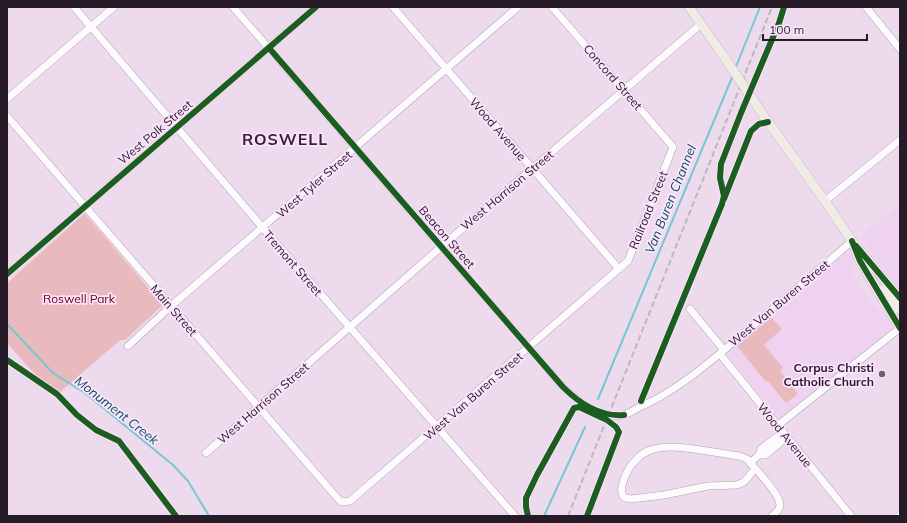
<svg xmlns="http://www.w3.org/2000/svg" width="907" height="523" viewBox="0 0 907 523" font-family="Mulish,sans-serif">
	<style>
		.built { fill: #eed2ef }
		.park { fill: #e8babe }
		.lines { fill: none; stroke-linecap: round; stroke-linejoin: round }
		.stream { stroke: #76c7d6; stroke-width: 2 }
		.minor-casing { stroke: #afa2b0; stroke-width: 8 }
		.major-casing { stroke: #c5bcc5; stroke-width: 10 }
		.minor { stroke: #fcfafc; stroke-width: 7 }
		.major { stroke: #f1ebe6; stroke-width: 9 }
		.rail { stroke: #bcb7bc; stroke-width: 2; stroke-dasharray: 6 3; stroke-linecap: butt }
		.major-bridge-casing { stroke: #c5bcc5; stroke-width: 10; stroke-linecap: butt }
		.major-bridge { stroke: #f1ebe6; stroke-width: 9 }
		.cycleway-casing { stroke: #fde4fe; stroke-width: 8 }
		.cycleway { stroke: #1b5e20; stroke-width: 6 }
		.poi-dot { fill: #6c5e6c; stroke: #fde4fe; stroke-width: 1.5 }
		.labels { text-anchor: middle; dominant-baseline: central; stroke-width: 3.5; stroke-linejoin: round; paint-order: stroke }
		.street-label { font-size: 12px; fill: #261b26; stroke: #fde4fe }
		.park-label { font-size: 12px; fill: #68000a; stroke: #fde4fe }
		.poi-label { font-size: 12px; font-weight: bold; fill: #261b26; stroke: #fde4fe; text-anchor: end }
		.water-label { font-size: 13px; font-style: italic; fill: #065259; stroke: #fde4fe }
		.district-label { font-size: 16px; font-weight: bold; letter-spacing: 1px; fill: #382039; stroke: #fde4fe }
	</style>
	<rect width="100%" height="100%" fill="#eddbed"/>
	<path class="built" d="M900,204V289L860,237Z
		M846,253L850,254L854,259L852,277L878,310L882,312L889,319L891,328L888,332L783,416L780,417L776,414L730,357V351L733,347L842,255Z"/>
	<path class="park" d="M84,214L86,215L163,305L125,340H120L59,393L42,382L7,343V283Z
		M771,317L782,329L764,345L783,368L780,371L798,394L786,403L768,381L766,382L737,346Z"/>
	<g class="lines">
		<path class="stream" d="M735,69L760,7
			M7,324L53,373L85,393L173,465L188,481L209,516
			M598,399L733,75
			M544,516L585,427"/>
		<defs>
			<path id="minor" d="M74,7L263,228L515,516
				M233,7L563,387C578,401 601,420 624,415C629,413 635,410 640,407C681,389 714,358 748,330C783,300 818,271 852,241
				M393,7L619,269
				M866,7L900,49
				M7,99L114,7
				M7,116L339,500L343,502L350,501L628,261L673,147L552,7
				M825,201L900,140
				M7,274L316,7
				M690,309L724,350
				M128,346L171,306L518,7
				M720,354L851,516
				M777,426L900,328
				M206,453L441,247L701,24
				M759,455H765L787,437
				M750,463L759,455L761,449L783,432
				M755,469L744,482L737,485L708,486L664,495L631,499C628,498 625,499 623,496C618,488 628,468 634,462C639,456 646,451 654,449C675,443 717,453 739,456L747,459C754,468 781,494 780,506C779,510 776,513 772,516
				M899,516L900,515"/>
			<path id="major" d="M689,7L720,51
				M766,119L825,201L852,241L900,298
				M854,246L860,261L900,328
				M882,290L900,310"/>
		</defs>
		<use href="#minor" class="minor-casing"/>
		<use href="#major" class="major-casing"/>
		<use href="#minor" class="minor"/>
		<use href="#major" class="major"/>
		<path class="rail" d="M568,516L772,7"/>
		<defs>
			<path id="major-bridge" d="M720,51L766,119"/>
		</defs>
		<use href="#major-bridge" class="major-bridge-casing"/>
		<use href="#major-bridge" class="major-bridge"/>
		<defs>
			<path id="cycleway" d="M269,48L563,387C579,403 600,417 624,415
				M724,199L751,131L759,124L768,122
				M852,241L860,261L900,328
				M856,246L900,298
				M7,274L316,7
				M7,360L57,394L77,415L96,430L119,441L176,516
				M641,401L722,204L724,196L720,178L721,164L741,113L779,23L784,7
				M528,516L526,507V498L537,475L574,408L579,407L607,420L616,427L619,432L587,516"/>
		</defs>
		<use href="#cycleway" class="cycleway-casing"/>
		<use href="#cycleway" class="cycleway"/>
	</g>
	<circle class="poi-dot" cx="882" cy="374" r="4"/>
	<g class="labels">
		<g class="street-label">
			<text transform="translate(613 77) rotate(49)">Concord Street</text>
			<text transform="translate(498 129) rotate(49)">Wood Avenue</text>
			<text transform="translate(155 132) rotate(-40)">West Polk Street</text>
			<text transform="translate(314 184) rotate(-41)">West Tyler Street</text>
			<text transform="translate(507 190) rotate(-40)">West Harrison Street</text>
			<text transform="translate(648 210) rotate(-68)">Railroad Street</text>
			<text transform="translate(447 237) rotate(49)">Beacon Street</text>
			<text transform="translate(293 263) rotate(49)">Tremont Street</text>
			<text transform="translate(779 303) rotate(-40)">West Van Buren Street</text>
			<text transform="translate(174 310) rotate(49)">Main Street</text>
			<text transform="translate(473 396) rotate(-41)">West Van Buren Street</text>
			<text transform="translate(263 403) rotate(-41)">West Harrison Street</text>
			<text transform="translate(785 435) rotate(51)">Wood Avenue</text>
		</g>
		<g class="park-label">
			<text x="79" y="298">Roswell Park</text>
		</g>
		<g class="poi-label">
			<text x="874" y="367">Corpus Christi<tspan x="874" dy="14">Catholic Church</tspan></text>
		</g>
		<g class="water-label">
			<text transform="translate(670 199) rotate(-68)">Van Buren Channel</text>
			<text transform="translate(117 410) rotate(38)">Monument Creek</text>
		</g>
		<g class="district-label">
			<text x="285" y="139">ROSWELL</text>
		</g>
	</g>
	<rect width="907" height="523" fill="none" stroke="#261b26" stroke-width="16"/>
	<path d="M763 34v6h104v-6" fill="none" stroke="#261b26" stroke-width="2"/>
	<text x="769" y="34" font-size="12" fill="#261b26" stroke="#fde4fe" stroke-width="3" paint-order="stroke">100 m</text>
</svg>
